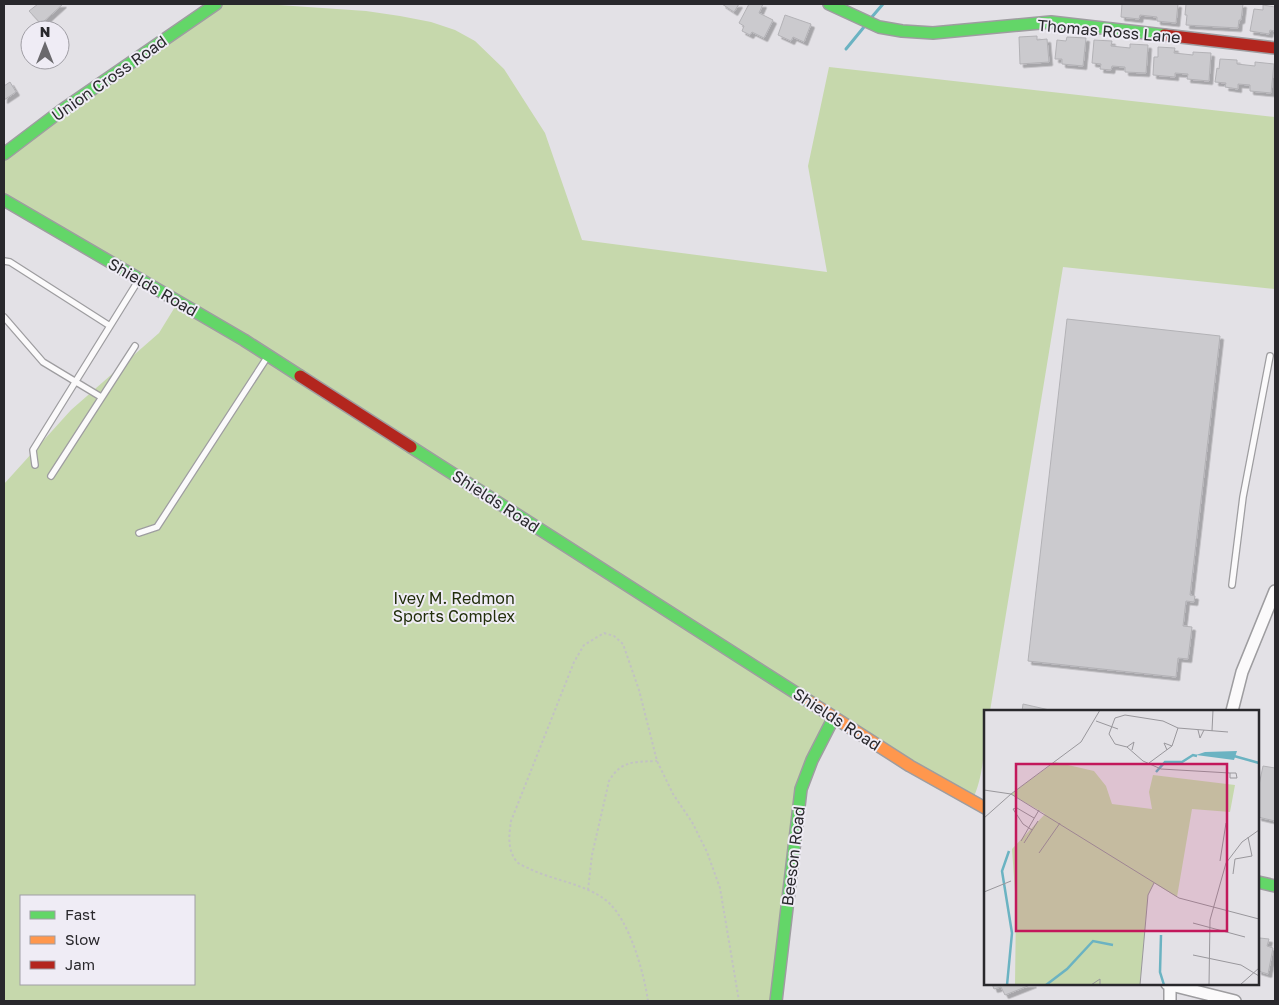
<svg xmlns="http://www.w3.org/2000/svg" width="1279" height="1005" viewBox="0 0 1279 1005" font-family="'Golos Text',sans-serif">
	<style>
		.green { fill: #c6d8ac; fill-rule: evenodd }
		.lines { fill: none; stroke-linecap: round; stroke-linejoin: round }
		.stream { stroke: #6bb3c2; stroke-width: 3 }
		.building { fill: #cbcace; stroke: #b3b2b6; filter: url(#shadow) }
		.lane-casing { stroke: #9e9da0; stroke-width: 8 }
		.street-casing { stroke: #9e9da0; stroke-width: 14 }
		.fast-casing { stroke: #9e9da0; stroke-width: 14 }
		.slow-casing { stroke: #9e9da0; stroke-width: 14 }
		.jam-casing { stroke: #9e9da0; stroke-width: 14 }
		.path { stroke: #c2c2c3; stroke-width: 2; stroke-dasharray: 2.5 2.5; stroke-linecap: butt }
		.lane { stroke: #fbfafb; stroke-width: 5.5 }
		.street { stroke: #fbfafb; stroke-width: 11 }
		.fast { stroke: #63d668; stroke-width: 11 }
		.slow { stroke: #ff974d; stroke-width: 11 }
		.jam { stroke: #b3261e; stroke-width: 11 }
		.labels { text-anchor: middle; dominant-baseline: central; stroke-width: 4; stroke-linejoin: round; paint-order: stroke }
		.street-label { font-size: 16px; fill: #29282c; stroke: #efecf5 }
		.park-label { font-size: 16px; fill: #212e0a; stroke: #efecf5 }
		.inset-river { fill: none; stroke: #6bb3c2; stroke-width: 2.5 }
		.inset-road { fill: none; stroke: #99979c; stroke-width: 1 }
		.view { fill: #c2185b; fill-opacity: 0.15; stroke: #c2185b; stroke-width: 2.5 }
		.inset-edge { fill: none; stroke: #29282c; stroke-width: 2.5 }
	</style>
	<defs>
		<filter id="shadow"><feDropShadow dx="3.5" dy="3.5" stdDeviation="0" flood-color="#0004"/></filter>
	</defs>
	<rect width="100%" height="100%" fill="#e3e1e6"/>
	<path class="green" d="M216,4H264L366,11L400,16L431,22L455,30L475,41L504,69L545,133L582,240L827,272L808,166L829,67L1275,117V289L1063,267L990,711H985C985,741 985,774 972,801L834,717L812,760L776,1001H4V484L71,410L159,333L178,302L4,200V154ZM21,896H194V984H21Z"/>
	<g class="lines">
		<path class="stream" d="M871,18L883,4
			M846,49L864,27"/>
	</g>
	<path class="building" d="M38,4H63L41,24L29,11Z
		M722,4H739L734,12Z
		M749,4H763L759,13L773,20L764,38L752,32L750,35L742,31L744,26L739,23Z
		M1122,4H1178L1176,23L1157,21V17L1140,15L1139,19L1121,17Z
		M1186,4H1243L1241,20H1239L1238,28L1186,25L1187,15H1185Z
		M1263,5L1275,7V31L1270,30L1269,34L1250,31L1254,9L1263,10Z
		M785,15L811,24L804,42L793,37L791,41L778,35Z
		M1037,36V40L1047,39L1049,62L1020,64L1019,37Z
		M1067,37L1086,38L1083,66L1062,64V59H1055L1057,40L1066,41Z
		M1094,40L1112,41L1111,46L1130,48V44L1148,45L1146,73L1125,72V67L1112,66L1111,70L1100,69L1101,64L1092,63Z
		M1158,47L1175,48L1174,53L1193,55V52L1211,53L1209,81L1187,79L1188,74L1175,73V77L1153,75L1154,57H1158Z
		M1220,59L1237,60V64L1255,66V62L1274,64L1271,93L1250,91V85L1238,84V89L1225,87L1226,83L1215,82L1217,68L1219,69Z
		M10,82L16,92L4,100V86Z
		M1067,319L1220,336L1190,595L1195,596L1194,602L1186,601L1183,626L1192,627L1188,659L1178,658L1176,677L1028,661Z
		M1023,704L1054,711H1022Z
		M1263,766L1275,768V821L1258,817V790Z
		M1260,938L1269,939L1267,946L1273,948L1268,974L1258,971V944Z
		M992,984H1033L1005,995L1001,987L994,989Z"/>
	<g class="lines">
		<defs>
			<path id="lane" d="M4,261L10,262L110,326
				M4,317L43,362L101,397
				M35,465L33,450L138,281
				M51,476L135,346
				M139,533L157,527L268,356
				M1232,585L1243,497L1270,356"/>
			<path id="street" d="M1232,711L1242,672L1275,591
				M1167,984L1235,1001
				M1170,1001V984"/>
			<path id="fast" d="M829,4L879,27L902,31L933,33L1051,22L1164,35
				M4,154L62,110L216,4
				M4,200L244,340L300,376
				M411,447L810,702
				M1258,882L1275,886
				M776,1001L801,789L812,760L834,717"/>
			<path id="slow" d="M810,702L910,766L985,808"/>
			<path id="jam" d="M1164,35L1275,48
				M300,376L411,447"/>
		</defs>
		<use href="#lane" class="lane-casing"/>
		<use href="#street" class="street-casing"/>
		<use href="#fast" class="fast-casing"/>
		<use href="#slow" class="slow-casing"/>
		<use href="#jam" class="jam-casing"/>
		<path class="path" d="M588,890L592,855L609,781C621,760 635,762 657,761
			M648,1001C644,973 630,922 608,902C587,884 555,881 530,869C526,867 520,865 517,862C507,850 509,835 511,821L574,662L584,645L604,633L614,636L623,644L639,690L657,761L673,794L692,822L707,852L720,888L739,1001"/>
		<use href="#lane" class="lane"/>
		<use href="#street" class="street"/>
		<use href="#fast" class="fast"/>
		<use href="#slow" class="slow"/>
		<use href="#jam" class="jam"/>
	</g>
	<g class="labels">
		<g class="street-label">
			<text transform="translate(1109 31) rotate(5)">Thomas Ross Lane</text>
			<text transform="translate(109 78) rotate(-35)">Union Cross Road</text>
			<text transform="translate(153 287) rotate(30)">Shields Road</text>
			<text transform="translate(496 501) rotate(33)">Shields Road</text>
			<text transform="translate(837 719) rotate(33)">Shields Road</text>
			<text transform="translate(793 856) rotate(-83)">Beeson Road</text>
		</g>
		<g class="park-label">
			<text x="454" y="598">Ivey M. Redmon<tspan x="454" dy="18">Sports Complex</tspan></text>
		</g>
	</g>
	<g transform="translate(984 710)">
		<rect width="275" height="275" fill="#e3e1e6"/>
		<path d="M71,52L110,61L122,76L128,94L168,99L165,82L169,65L251,75L246,102L208,99L193,187L170,173L164,185L156,275H31L32,196L28,139L61,104L27,84Z" fill="#c6d8ac"/>
		<path d="M253,41L250,50L212,45L221,42Z" fill="#6bb3c2"/>
		<path class="inset-river" d="M250,46L275,53M172,62L181,52H198L209,45L213,46M177,225L176,262L180,275M23,275L28,223L18,161L25,141M62,275L83,259L109,231L129,235"/>
		<path class="inset-road" d="M112,11L134,19M214,20L216,28L220,20M228,21L229,0M244,22L194,18L179,11L141,5L131,8L125,24L131,34L143,37L159,51L177,59L246,63H252L253,68H246V63M143,37L150,32L148,40M183,40L180,33L188,36M165,53L188,36L194,18M0,80L27,84L195,188L275,209M0,108L27,84L97,32L116,0M48,120L39,114L29,99L33,98L50,108M37,131L55,100M40,133L54,111M55,143L76,113M236,151L242,113M249,164L251,149L268,146L264,127M0,182L27,171M226,210L242,153L258,132L275,120M209,213L261,227M209,245L257,255L275,266M107,275L116,269V275M156,275L164,185L170,173M225,275L226,210M256,275L275,258"/>
		<path class="view" d="M32,54H243V221H32Z"/>
		<rect width="275" height="275" class="inset-edge"/>
	</g>
	<rect width="1279" height="1005" fill="none" stroke="#29282c" stroke-width="10"/>
	<rect x="20" y="895" width="175" height="90" fill="#efecf5" stroke="#a09ea5"/>
	<rect x="30" y="911" width="25" height="8" fill="#63d668" stroke="#a09ea5"/>
	<text x="65" y="920" font-size="15" fill="#29282c">Fast</text>
	<rect x="30" y="936" width="25" height="8" fill="#ff974d" stroke="#a09ea5"/>
	<text x="65" y="945" font-size="15" fill="#29282c">Slow</text>
	<rect x="30" y="961" width="25" height="8" fill="#b3261e" stroke="#a09ea5"/>
	<text x="65" y="970" font-size="15" fill="#29282c">Jam</text>
	<g transform="translate(45 45)"><circle r="24" fill="#efecf5" stroke="#a09ea5"/>
	<path d="M0-4L9 19L0 12L-9 19Z" fill="#6a696d"/>
	<text y="-8" font-size="14" font-weight="bold" text-anchor="middle" fill="#29282c">N</text>
	</g>
</svg>
